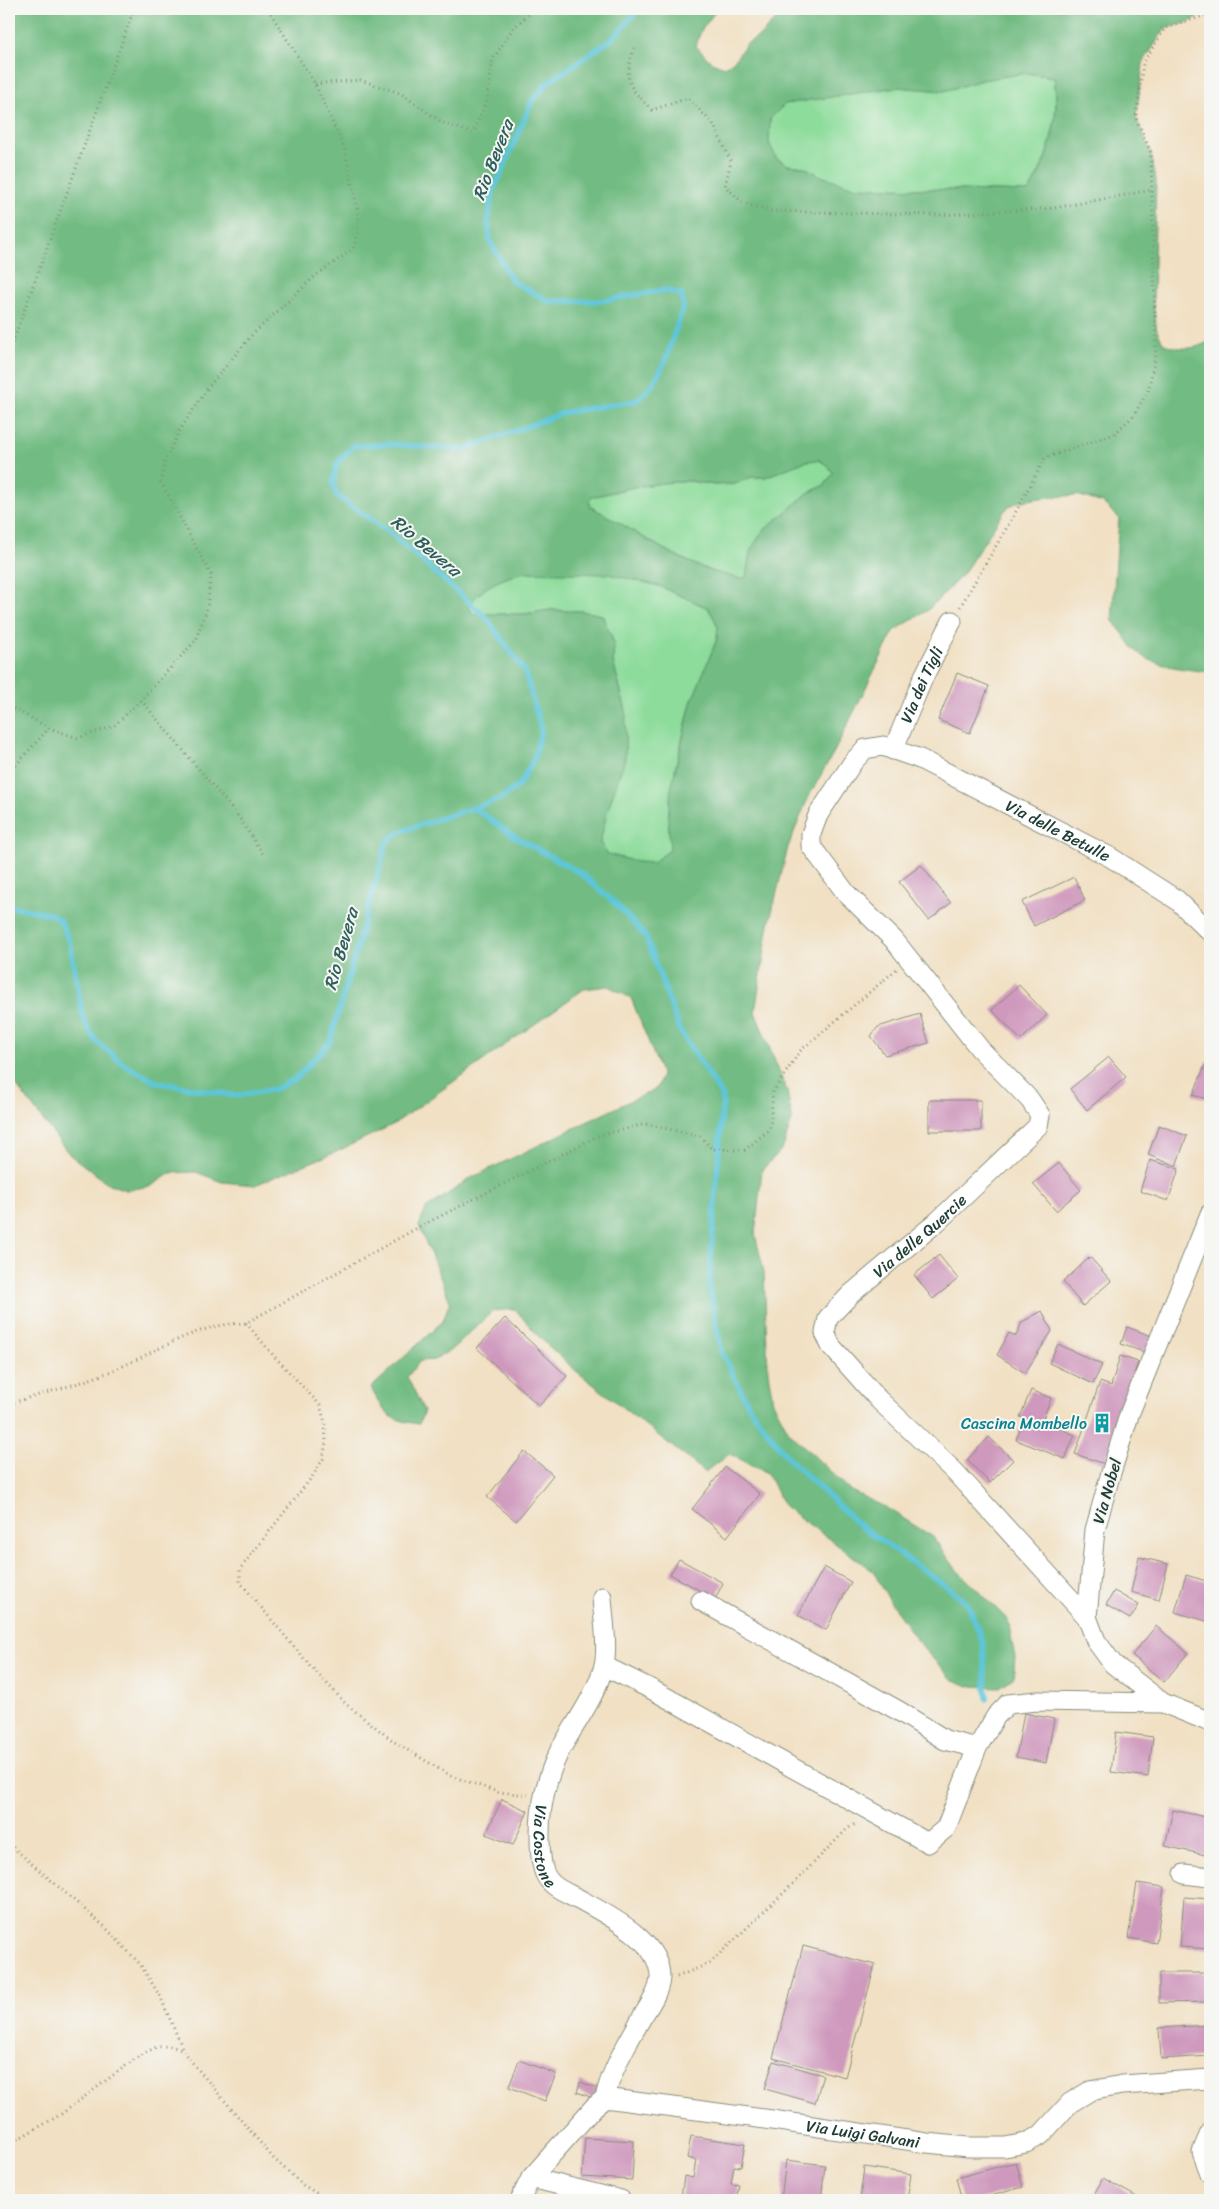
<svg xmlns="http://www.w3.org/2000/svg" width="1219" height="2209" viewBox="0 0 1219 2209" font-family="Sriracha,sans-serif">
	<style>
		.green { fill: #8ddc9b; stroke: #568c68 }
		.forest { fill: #72bc83; stroke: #487c5c; fill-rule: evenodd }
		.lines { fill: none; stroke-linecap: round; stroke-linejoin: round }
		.stream { stroke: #5dc6d9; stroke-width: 5.5 }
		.building { fill: #cf99bd }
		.minor-casing { stroke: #888e7c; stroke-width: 21 }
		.path { stroke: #888e7c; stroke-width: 3; stroke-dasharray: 1 4; stroke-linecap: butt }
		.minor { stroke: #fff; stroke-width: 19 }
		.labels { text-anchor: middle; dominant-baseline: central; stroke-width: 4; stroke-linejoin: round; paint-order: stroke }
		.street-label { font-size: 16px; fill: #1f3d34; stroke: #f6f6f2 }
		.culture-label { font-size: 16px; fill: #0d838f; stroke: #f6f6f2; text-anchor: end }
		.water-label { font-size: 18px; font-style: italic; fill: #2e5f5d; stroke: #f6f6f2 }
	</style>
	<rect width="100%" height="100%" fill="#f6f6f2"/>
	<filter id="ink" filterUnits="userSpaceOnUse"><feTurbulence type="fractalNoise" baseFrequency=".02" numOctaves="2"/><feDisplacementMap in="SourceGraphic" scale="10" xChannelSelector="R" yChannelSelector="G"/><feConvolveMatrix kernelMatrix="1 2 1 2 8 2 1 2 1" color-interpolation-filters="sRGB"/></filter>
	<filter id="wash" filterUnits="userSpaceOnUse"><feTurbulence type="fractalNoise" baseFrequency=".0096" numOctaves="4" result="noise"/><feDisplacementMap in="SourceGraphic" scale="20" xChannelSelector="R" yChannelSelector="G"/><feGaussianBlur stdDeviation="1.12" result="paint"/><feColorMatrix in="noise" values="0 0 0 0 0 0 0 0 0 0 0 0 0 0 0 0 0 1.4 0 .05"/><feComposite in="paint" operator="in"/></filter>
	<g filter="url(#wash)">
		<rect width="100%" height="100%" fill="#f1e0c3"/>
		<path class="green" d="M1026,73L1054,77C1060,117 1050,158 1028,192L854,187L821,176L804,167L788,165L776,158L769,143L770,119L784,104L897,87L944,91L982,80Z
			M819,460L827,465L833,473L825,485L808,493L762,532L746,577L741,579C728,575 715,573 703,568C664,552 629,527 591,507L589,501L592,497L634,487L663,483L690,481L714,485L735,484L751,477H765L806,461Z
			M523,572L608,573L659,586L708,608L714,618L718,627L717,639L691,703L675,768L670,850L652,863L637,862L607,854L600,843L626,711L613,662L614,643L602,615L581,611L550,610L524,614H472L468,606C486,584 497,581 523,572Z"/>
		<path class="forest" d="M9,9H717L701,31L696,46L710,61L724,67L734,61L746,44L760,36L775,20L796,9H1205C1198,22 1179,25 1165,28L1143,63L1136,118L1151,153L1156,180L1153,303L1157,331L1164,344C1182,350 1194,350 1210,341V672C1186,669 1146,667 1131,645C1125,636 1120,629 1112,620L1119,518L1103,503L1077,495L1040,498L1017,502L1005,510L963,574L928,610L894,631L835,750L808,798L788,847L769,924L755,1012L787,1091L792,1119L783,1148L762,1170L755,1234L764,1272L768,1372L773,1402L789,1432L851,1491L885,1507L933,1537L956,1569L1008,1620L1015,1658L1013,1678L1000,1687L969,1686L952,1679L922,1647L891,1603L873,1571L784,1506L767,1473L730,1454L705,1472L575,1370L540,1338L515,1309L493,1311L452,1349L434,1360L420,1361L407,1377L424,1411L419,1424C387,1419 386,1416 371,1388L443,1321L450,1301L419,1226L426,1209L471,1178L657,1088L662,1075L631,998L608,986L584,989L394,1124L334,1153L255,1185L222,1182L196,1172L171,1173L151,1186L126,1190L109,1184L70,1155L9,1076ZM1026,73L1054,77C1061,115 1050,159 1028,192L854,187L821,176L804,167L788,165L776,158L769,143L770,119L785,104L897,87L944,91L982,80ZM819,460L827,465L833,473L825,485L808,493L762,532L750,551L746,577L741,579C729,575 715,573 703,568C664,553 629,527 591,507L589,501L592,497L634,487L663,483L690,481L714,485L735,484L751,477H765L806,461ZM523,572L608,574L659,586L708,608L714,618L718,627L717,639L691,703L671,789L668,818L670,850L652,863L637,862L607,854L600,843L607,812L625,759L626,711L613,662L614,643L602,615L581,611L550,610L524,614H473L468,606C484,585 499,580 523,572Z"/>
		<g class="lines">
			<path class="stream" d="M474,808L512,835L582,874L616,904L646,937L680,1031L723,1097L709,1285L722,1353L751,1410L788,1458L860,1526L953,1591L969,1606L983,1643L987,1699
				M9,906L50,914L60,920L70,943L83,1018L95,1040L126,1066L156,1082L236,1096L275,1089L295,1079L330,1042L387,842L399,832L500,799L519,785L534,759L541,729L525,672L486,617L390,533L337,496L333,484L337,463L353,446L390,444L462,450L566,412L636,401L652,386L665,362L683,307L682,295L665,290L600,301H549L512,281L490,241L488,221L493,192L532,101L547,83L612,39L636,13V9"/>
		</g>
		<g id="blocks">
			<path class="building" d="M957,673L989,686L970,733L938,720Z
				M921,865L951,903L929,920L899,882Z
				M1074,877L1085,900L1034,926L1022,902Z
				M1019,985L1047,1015L1021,1040L992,1010Z
				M920,1014L929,1043L885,1055L871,1036L878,1027Z
				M1109,1057L1126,1077L1087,1110L1070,1089Z
				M1210,1059V1100L1193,1095L1206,1063Z
				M929,1100H981V1131H929Z
				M1159,1125L1187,1136L1176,1166L1148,1155Z
				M1150,1160L1179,1169L1168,1201L1140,1191Z
				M1059,1163L1081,1190L1056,1211L1033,1184Z
				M939,1255L958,1279L933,1299L914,1275Z
				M1090,1257L1111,1281L1083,1306L1063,1282Z
				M1042,1311L1052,1331L1025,1373L997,1355L1009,1333L1016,1336L1022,1322Z
				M505,1318L567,1376L539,1406L477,1348Z
				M1127,1327L1152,1336L1146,1353L1121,1344Z
				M1058,1344L1102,1365L1093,1384L1049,1363Z
				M1120,1356L1138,1362L1105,1464L1075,1454L1100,1382L1111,1386Z
				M1031,1390L1051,1398L1042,1421L1075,1435L1065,1459L1016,1440L1024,1419L1020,1417Z
				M989,1437L1013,1460L990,1483L967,1460Z
				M524,1451L553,1475L516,1521L487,1497Z
				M725,1467L760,1494L727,1537L692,1509Z
				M1139,1557L1168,1564L1159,1600L1131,1592Z
				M679,1559L723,1583L715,1599L670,1574Z
				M824,1567L851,1582L826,1630L798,1615Z
				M1186,1575L1210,1582V1622L1175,1612Z
				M1114,1591L1139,1605L1130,1619L1106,1605Z
				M1156,1626L1188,1653L1164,1682L1132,1655Z
				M1024,1713L1054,1719L1046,1763L1016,1757Z
				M1116,1732L1153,1737L1148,1777L1111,1772Z
				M502,1799L528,1811L513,1845L486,1834Z
				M1173,1810L1210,1818V1856L1165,1846Z
				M1137,1883L1164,1887L1156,1943L1128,1938Z
				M1184,1897L1210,1899V1949L1180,1947Z
				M803,1946L875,1965L845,2077L773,2058Z
				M1159,1973H1210V2002L1159,2003Z
				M1210,2025V2056L1161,2059L1159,2028Z
				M519,2060L556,2074L545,2101L509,2087Z
				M773,2061L823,2075L815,2103L765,2089Z
				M580,2082L597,2088L593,2098L577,2092Z
				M691,2136L745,2144L741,2167L734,2166L731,2184L739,2185L736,2200L681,2198L684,2176L693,2178L696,2160L687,2158Z
				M585,2138L634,2141L632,2180L582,2177Z
				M786,2160L825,2165L821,2200H781Z
				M1016,2162L1023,2187L976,2200H962L956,2178Z
				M864,2167L911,2174L907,2200H860Z
				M1103,2178L1142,2200H1091Z"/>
		</g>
	</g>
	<g filter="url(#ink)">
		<use href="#blocks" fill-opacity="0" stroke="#888e7c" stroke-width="1"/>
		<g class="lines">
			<defs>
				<g id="minor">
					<path id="s1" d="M893,750L924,676L952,621"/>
					<path d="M1210,1214L1130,1412L1110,1476L1095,1530L1087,1617L1096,1641L1113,1664L1163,1703L1210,1722"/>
					<path id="s2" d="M602,1597C603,1617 609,1650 603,1669C594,1699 574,1725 559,1752C547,1776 540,1806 540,1833C540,1845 540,1863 545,1874C551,1887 565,1892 577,1898C606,1914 661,1940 660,1978C659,1993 648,2007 641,2019C627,2044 611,2070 605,2098"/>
					<path d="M701,1601L899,1711L945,1740L977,1748"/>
					<path id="s3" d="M1087,1617L955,1472L879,1400L831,1346L825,1333L828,1318L851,1294L938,1221L1038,1126L1040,1115L1030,1100L980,1049L894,940L846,893L811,846V834L818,815L853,762L865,749L883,746L920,759L1110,857L1177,900L1210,932"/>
					<path d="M604,1666L651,1689L928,1843L946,1828L977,1748L996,1716L1008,1704L1037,1701L1163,1703"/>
					<path d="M1184,1874L1210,1877"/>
					<path d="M1210,2133L1202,2152L1210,2173"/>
					<path d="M531,2178L621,2200"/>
					<path id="s4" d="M520,2200L531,2178L594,2107L605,2098L772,2120L927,2143L968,2147H1005L1026,2143L1041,2135L1070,2103L1090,2091L1122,2085L1210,2079"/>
				</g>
			</defs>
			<use href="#minor" class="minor-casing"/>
			<path class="path" d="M634,48C623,83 628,86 652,110L688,98L713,124L731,161L725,186L743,203L771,211L937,215L1054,208L1152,190
				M315,84L360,80L400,93L443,123L473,133L487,100L493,59L513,28L535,9
				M9,352L134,9
				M960,607L1013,517L1045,458L1114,434L1133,416L1148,391L1156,355L1151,153L1136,118L1143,63L1165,28L1210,14
				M141,700L238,816L263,854
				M9,706L49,728L78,738L114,726L141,700L196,640L207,608L211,575L161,482L165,461L179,431L210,385L252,335L314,277L353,249L358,233V212L345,150L315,84L268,9
				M9,773L49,728
				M246,1323L274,1356L320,1405L325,1423L326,1442L323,1459L312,1477L240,1569V1582L305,1660L347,1705L396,1743L451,1776L498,1792L528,1795
				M9,1404C40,1394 73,1386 104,1374C151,1356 194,1323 246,1323L419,1227L600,1135L646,1124L700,1136L712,1149L745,1150L770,1129L773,1092L800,1051L897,969
				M9,1844L105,1927L140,1964L160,1996L185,2054L274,2159L303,2185L328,2200
				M677,1977L710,1963L795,1882L847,1829L857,1823
				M9,2144L60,2115L136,2058L156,2047L169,2046L182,2049"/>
			<use href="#minor" class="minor"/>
		</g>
	</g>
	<defs>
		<symbol id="building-bare" viewBox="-9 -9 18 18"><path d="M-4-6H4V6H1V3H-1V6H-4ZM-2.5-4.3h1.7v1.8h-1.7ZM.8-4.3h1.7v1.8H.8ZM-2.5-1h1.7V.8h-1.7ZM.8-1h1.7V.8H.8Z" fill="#0f9aa8" stroke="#f6f6f2" stroke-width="2.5" paint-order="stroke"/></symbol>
	</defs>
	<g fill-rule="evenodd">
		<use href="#building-bare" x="1088" y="1409" width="28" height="28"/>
	</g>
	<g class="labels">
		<g class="street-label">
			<text stroke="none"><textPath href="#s1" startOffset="71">Via dei Tigli</textPath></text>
			<text stroke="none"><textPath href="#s3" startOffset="1379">Via delle Betulle</textPath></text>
			<text stroke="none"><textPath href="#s3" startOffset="526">Via delle Quercie</textPath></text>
			<text transform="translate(1107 1491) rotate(-74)">Via Nobel</text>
			<text stroke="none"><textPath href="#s2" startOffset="264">Via Costone</textPath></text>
			<text stroke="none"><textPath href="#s4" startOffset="394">Via Luigi Galvani</textPath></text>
		</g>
		<g class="culture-label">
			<text x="1087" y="1423">Cascina Mombello</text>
		</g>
		<g class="water-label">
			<text transform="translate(493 160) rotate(-69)">Rio Bevera</text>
			<text transform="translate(426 546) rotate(40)">Rio Bevera</text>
			<text transform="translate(341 949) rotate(-74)">Rio Bevera</text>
		</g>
	</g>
	<rect width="1219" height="2209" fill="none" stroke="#f6f6f2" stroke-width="30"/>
</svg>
